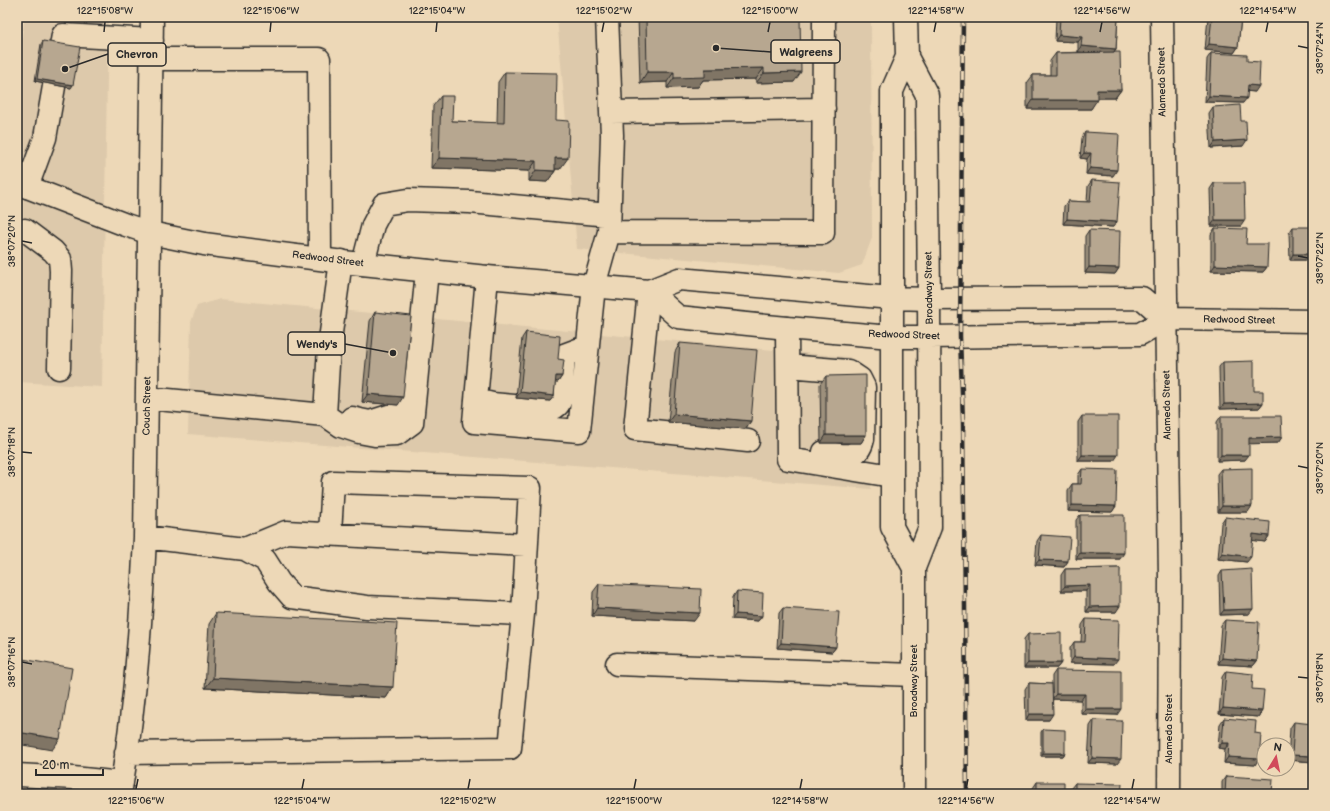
<svg xmlns="http://www.w3.org/2000/svg" width="1330" height="811" viewBox="0 0 1330 811" font-family="'Balsamiq Sans',sans-serif">
	<style>
		.built { fill: #ddc9ab }
		.lines { fill: none; stroke-linecap: round; stroke-linejoin: round }
		.minor-casing { stroke: #2b2b2b; stroke-width: 25 }
		.major-casing { stroke: #2b2b2b; stroke-width: 25 }
		.minor { stroke: #edd8b7; stroke-width: 22 }
		.major { stroke: #edd8b7; stroke-width: 22 }
		.rail-casing { stroke: #2b2b2b; stroke-width: 4.5 }
		.rail { stroke: #edd8b7; stroke-width: 3; stroke-dasharray: 9; stroke-linecap: butt }
		.wall { fill: #9d907c; stroke: #2b2b2b }
		.shaded-wall { fill: #807565; stroke: #2b2b2b }
		.building { fill: #b7a790; stroke: #2b2b2b }
		.ticks { fill: none; stroke: #2b2b2b; stroke-width: 1.5 }
		.labels { text-anchor: middle; dominant-baseline: central; stroke-width: 3; stroke-linejoin: round; paint-order: stroke }
		.street-label { font-size: 10px; fill: #2b2b2b; stroke: #edd8b7 }
		.leader { fill: none; stroke: #2b2b2b; stroke-width: 1.5 }
		.callout-dot { fill: #2b2b2b; stroke: #edd8b7; stroke-width: 1.5 }
		.callout { fill: #edd8b7; stroke: #2b2b2b; stroke-width: 1.5 }
		.callout-label { font-size: 11px; text-anchor: middle; font-weight: bold; fill: #2b2b2b }
		.neatline { fill: none; stroke: #2b2b2b; stroke-width: 1.5 }
		.ticks-label { font-size: 10px; text-anchor: middle; fill: #2b2b2b }
	</style>
	<rect width="100%" height="100%" fill="#edd8b7"/>
	<filter id="ink" filterUnits="userSpaceOnUse"><feTurbulence type="fractalNoise" baseFrequency=".025" numOctaves="2"/><feDisplacementMap in="SourceGraphic" scale="8" xChannelSelector="R" yChannelSelector="G"/><feConvolveMatrix kernelMatrix="1 2 1 2 8 2 1 2 1" color-interpolation-filters="sRGB"/></filter>
	<g filter="url(#ink)">
		<path class="built" d="M25,17H108L102,387L17,382V64Z
			M557,17H871L872,238L862,265L839,273L577,249Z
			M220,299L849,357L862,365L872,383L871,489L188,434L191,322L197,306Z"/>
		<g class="lines">
			<defs>
				<path id="minor" d="M1162,17L1170,578L1169,794
					M152,59H319L320,258
					M611,112L824,109
					M27,187L45,138L63,35L152,40
					M25,230L53,251L60,259L61,271L59,368
					M609,232L823,233L824,17
					M363,264L373,225L384,204L408,200L470,202L609,215
					M487,277L474,422L579,431L594,286L609,232L612,135L607,17
					M649,291L635,429L748,441
					M787,328L788,459L892,476
					M788,366L848,371L860,379L864,387L863,439C858,462 841,455 824,452
					M147,398L325,415L329,347L341,261
					M476,400L492,404L551,409C558,407 560,404 561,397L564,355L588,346
					M325,415L341,426L359,432L375,435L397,434L412,423L427,271
					M352,418L360,420L370,422L392,415L400,408L405,381
					M145,537L245,549L265,560L279,582L292,597L367,607L523,614
					M245,549L286,532L526,545
					M617,664L914,675
					M126,753L510,748L523,614L530,488L333,482L330,534
					M17,775L73,778L122,783
					M120,794C135,709 141,623 145,537L152,17"/>
				<path id="major" d="M906,17L907,57L892,91V527L914,568
					M907,57L927,95L929,299L930,527L914,568V794
					M17,183L126,225L150,233L204,244L343,262L487,277L649,291L679,279L891,298L929,299L1142,298L1166,319
					M649,291L678,317L787,328L891,337H929L1140,334L1166,319L1313,321"/>
			</defs>
			<use href="#minor" class="minor-casing"/>
			<use href="#major" class="major-casing"/>
			<use href="#minor" class="minor"/>
			<use href="#major" class="major"/>
			<defs>
				<path id="rail" d="M963,17L960,336L963,422L967,794"/>
			</defs>
			<use href="#rail" class="rail-casing"/>
			<use href="#rail" class="rail"/>
		</g>
		<path class="wall" d="M638,17H800L794,82L756,83V79L703,80L698,87L667,88V82L640,83Z
			M1056,17H1118L1116,49L1114,52L1121,90L1115,98H1097L1091,109H1027V83L1033,75H1050V61L1056,53L1084,52H1078V42L1055,41Z
			M1208,17H1241L1238,47L1234,53L1205,50Z
			M43,41L71,88L35,81L41,44Z
			M1211,53L1247,61L1255,92L1247,91L1243,103L1205,102L1207,59Z
			M505,72L556,120L560,169H555V171L547,182L529,181V171L431,168L433,106L441,96L452,121L497,123L498,82Z
			M1213,107L1243,146L1211,148L1209,113Z
			M1085,132L1113,176L1086,174L1087,159L1080,158L1082,138Z
			M1092,180L1113,227L1063,224L1064,206L1068,201L1087,202L1088,186Z
			M1214,183L1241,226H1211L1210,189Z
			M1293,227L1313,260H1290L1289,233Z
			M1215,228L1246,244L1267,267L1263,272L1211,271V234Z
			M1089,230L1119,268L1115,274L1085,273V236Z
			M375,312L398,405L362,402L370,321Z
			M526,332L558,359L562,376L558,382H555L554,396L550,401L516,398L522,338Z
			M680,343L751,421L745,429L668,422L675,352Z
			M1223,362L1254,391L1263,403L1259,408L1220,409L1219,367Z
			M826,376L866,435L861,443H821L820,384Z
			M1082,416L1114,461H1078V422Z
			M1221,416L1282,437L1278,443H1249L1245,460L1217,461V422Z
			M1082,469L1116,506L1112,512L1068,511V490L1072,484H1078V475Z
			M1221,469L1248,512H1218L1217,474Z
			M1080,515L1120,559H1076V520Z
			M1225,517L1269,536L1265,542L1253,540L1247,562L1218,559L1221,523Z
			M1041,535L1068,561L1064,567L1035,565L1037,541Z
			M1120,568L1116,612H1086V591H1061V575L1065,569Z
			M1222,571L1249,614L1220,615L1219,576Z
			M599,584L694,621L592,616L593,592Z
			M737,591L762,616L758,621L732,619L733,597Z
			M783,608L836,647L832,652L777,648L779,613Z
			M216,613L393,687L386,698L205,688L209,624Z
			M1086,619L1114,664L1070,663V648L1074,642H1081L1082,625Z
			M1225,620L1257,661L1253,666L1218,664L1221,625Z
			M1028,634L1061,663L1057,668H1024V639Z
			M1056,670L1117,715L1081,714V700L1053,699L1049,720H1026L1025,689L1029,683L1052,684V676Z
			M1226,671L1252,689L1262,711L1258,717L1219,714L1222,677Z
			M1224,718L1255,733V765L1224,763L1225,749L1218,748L1220,724Z
			M1094,720L1117,764L1088,763L1090,726Z
			M1294,722L1313,762L1288,760L1290,728Z
			M1043,729L1065,753L1063,756H1041V732Z
			M1226,776L1272,794H1222V782Z
			M1037,782L1064,794H1033V788Z
			M1075,783L1121,794H1071V788Z"/>
		<path class="shaded-wall" d="M1059,35L1082,37L1078,42L1055,41Z
			M1209,44L1238,47L1234,53L1205,50Z
			M1081,46L1116,49L1112,54L1078,52Z
			M764,68L756,79L703,80L698,87L667,88L674,78L705,69Z
			M647,72H674L667,82L640,83Z
			M801,72L794,82L756,83L764,73Z
			M37,79L73,85L71,88L35,81Z
			M1248,85L1259,86L1255,92L1244,91Z
			M1097,90H1121L1115,98H1091Z
			M1209,96L1247,98L1243,103L1205,102Z
			M1033,100H1097L1091,109H1027Z
			M1247,140L1243,146L1211,148L1215,142Z
			M1084,153H1091L1087,159L1080,158Z
			M439,158L536,161L529,171L431,168Z
			M555,158H568L560,169H548Z
			M1090,168L1117,170L1113,176L1086,174Z
			M536,170L555,171L547,182L529,181Z
			M1067,219L1117,222L1113,227L1063,224Z
			M1215,220H1245L1241,226H1211Z
			M1293,254H1313V260H1290Z
			M1215,265L1267,267L1263,272L1211,271Z
			M1089,267L1119,268L1115,274L1085,273Z
			M556,376H562L558,382L552,381Z
			M520,392L554,396L550,401L516,398Z
			M368,394L403,397L398,405L362,402Z
			M1263,403L1259,408L1220,409L1224,404Z
			M674,414L751,421L745,429L668,422Z
			M826,435H866L861,443H821Z
			M1282,437L1278,443L1245,444L1249,438Z
			M1082,455H1118L1114,461H1078Z
			M1221,455H1249L1245,460L1217,461Z
			M1072,505L1116,506L1112,512L1068,511Z
			M1222,506H1252L1248,512H1218Z
			M1253,534L1269,536L1265,542L1249,540Z
			M1080,553H1124L1120,559H1076Z
			M1222,553L1251,557L1247,562L1218,559Z
			M1039,560L1068,561L1064,567L1035,565Z
			M1090,585L1086,591H1061L1065,586Z
			M1120,606L1116,612H1086L1090,607Z
			M597,608L700,613L694,621L592,616Z
			M1253,609L1249,614L1220,615L1224,610Z
			M736,614L762,616L758,621L732,619Z
			M781,643L836,647L832,652L777,648Z
			M1074,657L1118,659L1114,664L1070,663Z
			M1222,658L1257,661L1253,666L1218,664Z
			M1028,663H1061L1057,668H1024Z
			M213,678L393,687L386,698L205,688Z
			M1056,694H1085L1081,700L1052,699Z
			M1223,708L1262,711L1258,717L1219,714Z
			M1085,709H1121L1117,715L1081,714Z
			M1029,714H1053L1049,720H1026Z
			M17,732L60,739L52,750L17,744Z
			M1222,743H1229L1225,749L1218,748Z
			M1043,753H1065L1063,756H1041Z
			M1292,755L1313,756V762L1288,760Z
			M1228,757L1259,759L1255,765L1224,763Z
			M1092,758L1121,759L1117,764L1088,763Z"/>
		<path class="building" d="M646,17H800L801,72L764,73V68L705,69V77L674,78V72H647Z
			M1060,17H1118L1116,49L1081,46L1082,37L1059,35Z
			M1212,17H1241L1238,47L1209,44Z
			M43,41L80,47L73,85L37,79Z
			M1120,52L1121,90H1097V100H1033V75H1056V53Z
			M1211,53L1247,55V61L1260,62L1259,86L1248,85L1247,98L1209,96Z
			M505,72L557,73L556,120L569,121L568,158H555V171L536,170V161L439,158L441,96H453L452,121L504,123Z
			M1240,105L1241,121H1246L1247,140L1215,142L1213,107Z
			M1085,132L1119,134L1117,170L1090,168L1091,153H1084Z
			M1092,180L1120,182L1117,222L1067,219L1068,201L1090,202Z
			M1214,183H1244L1245,220H1215Z
			M1293,227H1313V254H1293Z
			M1215,228L1247,229L1246,244H1268L1267,267L1215,265Z
			M1089,230L1120,231L1119,268L1089,267Z
			M375,312L411,316L403,397L368,394Z
			M526,332L560,336L558,359L564,360L562,376H556L554,396L520,392Z
			M680,343L757,350L751,421L674,414Z
			M1254,361V391H1263V403L1224,404L1223,362Z
			M866,375V435H826V376Z
			M1082,416H1118V455H1082Z
			M1221,416H1281L1282,437L1249,438V455H1221Z
			M1252,468V506H1222L1221,469Z
			M1082,469L1117,470L1116,506L1072,505V484H1081Z
			M1080,515H1124V553H1080Z
			M1225,517L1270,522L1269,536L1253,534L1251,557L1222,553Z
			M1041,535L1070,537L1068,561L1039,560Z
			M1120,568V606L1090,607V585L1065,586V569Z
			M1252,569L1253,609L1224,610L1222,571Z
			M599,584L701,589L700,613L597,608Z
			M737,591L763,593L762,616L736,614Z
			M783,608L839,612L836,647L781,643Z
			M216,613L397,623L393,687L213,678Z
			M1086,619L1119,620L1118,659L1074,657V642H1085Z
			M1225,620L1259,622L1257,661L1222,658Z
			M1061,633V663H1028V634Z
			M17,658L72,668L60,739L17,732Z
			M1056,670L1121,671V709H1085V694H1056Z
			M1226,671L1253,674L1252,689L1264,690L1262,711L1223,708Z
			M1029,683L1052,684L1053,714H1029Z
			M1224,718L1256,721L1255,733L1261,734L1259,759L1228,757L1229,743H1222Z
			M1094,720L1122,721L1121,759L1092,758Z
			M1294,722L1313,724V756L1292,755Z
			M1043,729L1065,730V753H1043Z
			M1226,776L1273,779L1272,794H1225Z
			M1037,782H1064V794H1037Z
			M1075,783L1122,784L1121,794H1075Z"/>
	</g>
	<path class="ticks" d="M104,32L105,22M270,32L271,22M436,32L437,22M602,32L604,22M768,32L770,22M934,32L936,22M1100,32L1102,22M1266,32L1268,22M1298,46L1308,48M22,241L32,243M1298,256L1308,258M22,452L32,453M1298,466L1308,468M22,662L32,664M1298,677L1308,678M136,789L138,779M302,789L304,779M468,789L470,779M634,789L636,779M800,789L802,779M966,789L968,779M1132,789L1134,779"/>
	<g class="labels">
		<g class="street-label">
			<text transform="translate(1162 82) rotate(-91)">Alameda Street</text>
			<text transform="translate(328 259) rotate(7)">Redwood Street</text>
			<text transform="translate(929 288) rotate(-91)">Broadway Street</text>
			<text transform="translate(1239 320) rotate(1)">Redwood Street</text>
			<text transform="translate(904 335) rotate(2)">Redwood Street</text>
			<text transform="translate(1167 405) rotate(-91)">Alameda Street</text>
			<text transform="translate(147 406) rotate(-89)">Couch Street</text>
			<text transform="translate(914 681) rotate(-90)">Broadway Street</text>
			<text transform="translate(1169 729) rotate(-90)">Alameda Street</text>
		</g>
	</g>
	<path class="leader" d="M716 48L771 52M65 69L108 54M393 353L345 344"/>
	<g class="callout-dot">
		<circle cx="716" cy="48" r="4"/>
		<circle cx="65" cy="69" r="4"/>
		<circle cx="393" cy="353" r="4"/>
	</g>
	<g class="callout">
		<rect x="771" y="40" width="69" height="23" rx="4"/>
		<rect x="108" y="43" width="58" height="23" rx="4"/>
		<rect x="288" y="332" width="57" height="23" rx="4"/>
	</g>
	<g class="callout-label">
		<text x="806" y="56">Walgreens</text>
		<text x="137" y="58">Chevron</text>
		<text x="317" y="348">Wendy's</text>
	</g>
	<rect width="1330" height="811" fill="none" stroke="#edd8b7" stroke-width="44"/>
	<g transform="translate(1276 757) rotate(10)"><circle r="19" fill="#edd8b7" stroke="#9f937f"/>
	<path d="M0-3L7 15L0 10L-7 15Z" fill="#d1495b"/>
	<text y="-6" font-size="11" font-weight="bold" text-anchor="middle" fill="#2b2b2b">N</text>
	</g>
	<path d="M36 769v6h67v-6" fill="none" stroke="#2b2b2b" stroke-width="2"/>
	<text x="42" y="769" font-size="12" fill="#2b2b2b" stroke="#edd8b7" stroke-width="3" paint-order="stroke">20 m</text>
	<rect x="22" y="22" width="1286" height="767" class="neatline"/>
	<g class="ticks-label">
		<text x="105" y="14">122°15'08"W</text>
		<text x="271" y="14">122°15'06"W</text>
		<text x="437" y="14">122°15'04"W</text>
		<text x="604" y="14">122°15'02"W</text>
		<text x="770" y="14">122°15'00"W</text>
		<text x="936" y="14">122°14'58"W</text>
		<text x="1102" y="14">122°14'56"W</text>
		<text x="1268" y="14">122°14'54"W</text>
		<text transform="translate(1319 48) rotate(-90)" y="4">38°07'24"N</text>
		<text transform="translate(11 241) rotate(-90)" y="4">38°07'20"N</text>
		<text transform="translate(1319 258) rotate(-90)" y="4">38°07'22"N</text>
		<text transform="translate(11 452) rotate(-90)" y="4">38°07'18"N</text>
		<text transform="translate(1319 468) rotate(-90)" y="4">38°07'20"N</text>
		<text transform="translate(11 662) rotate(-90)" y="4">38°07'16"N</text>
		<text transform="translate(1319 678) rotate(-90)" y="4">38°07'18"N</text>
		<text x="136" y="804">122°15'06"W</text>
		<text x="302" y="804">122°15'04"W</text>
		<text x="468" y="804">122°15'02"W</text>
		<text x="634" y="804">122°15'00"W</text>
		<text x="800" y="804">122°14'58"W</text>
		<text x="966" y="804">122°14'56"W</text>
		<text x="1132" y="804">122°14'54"W</text>
	</g>
</svg>
